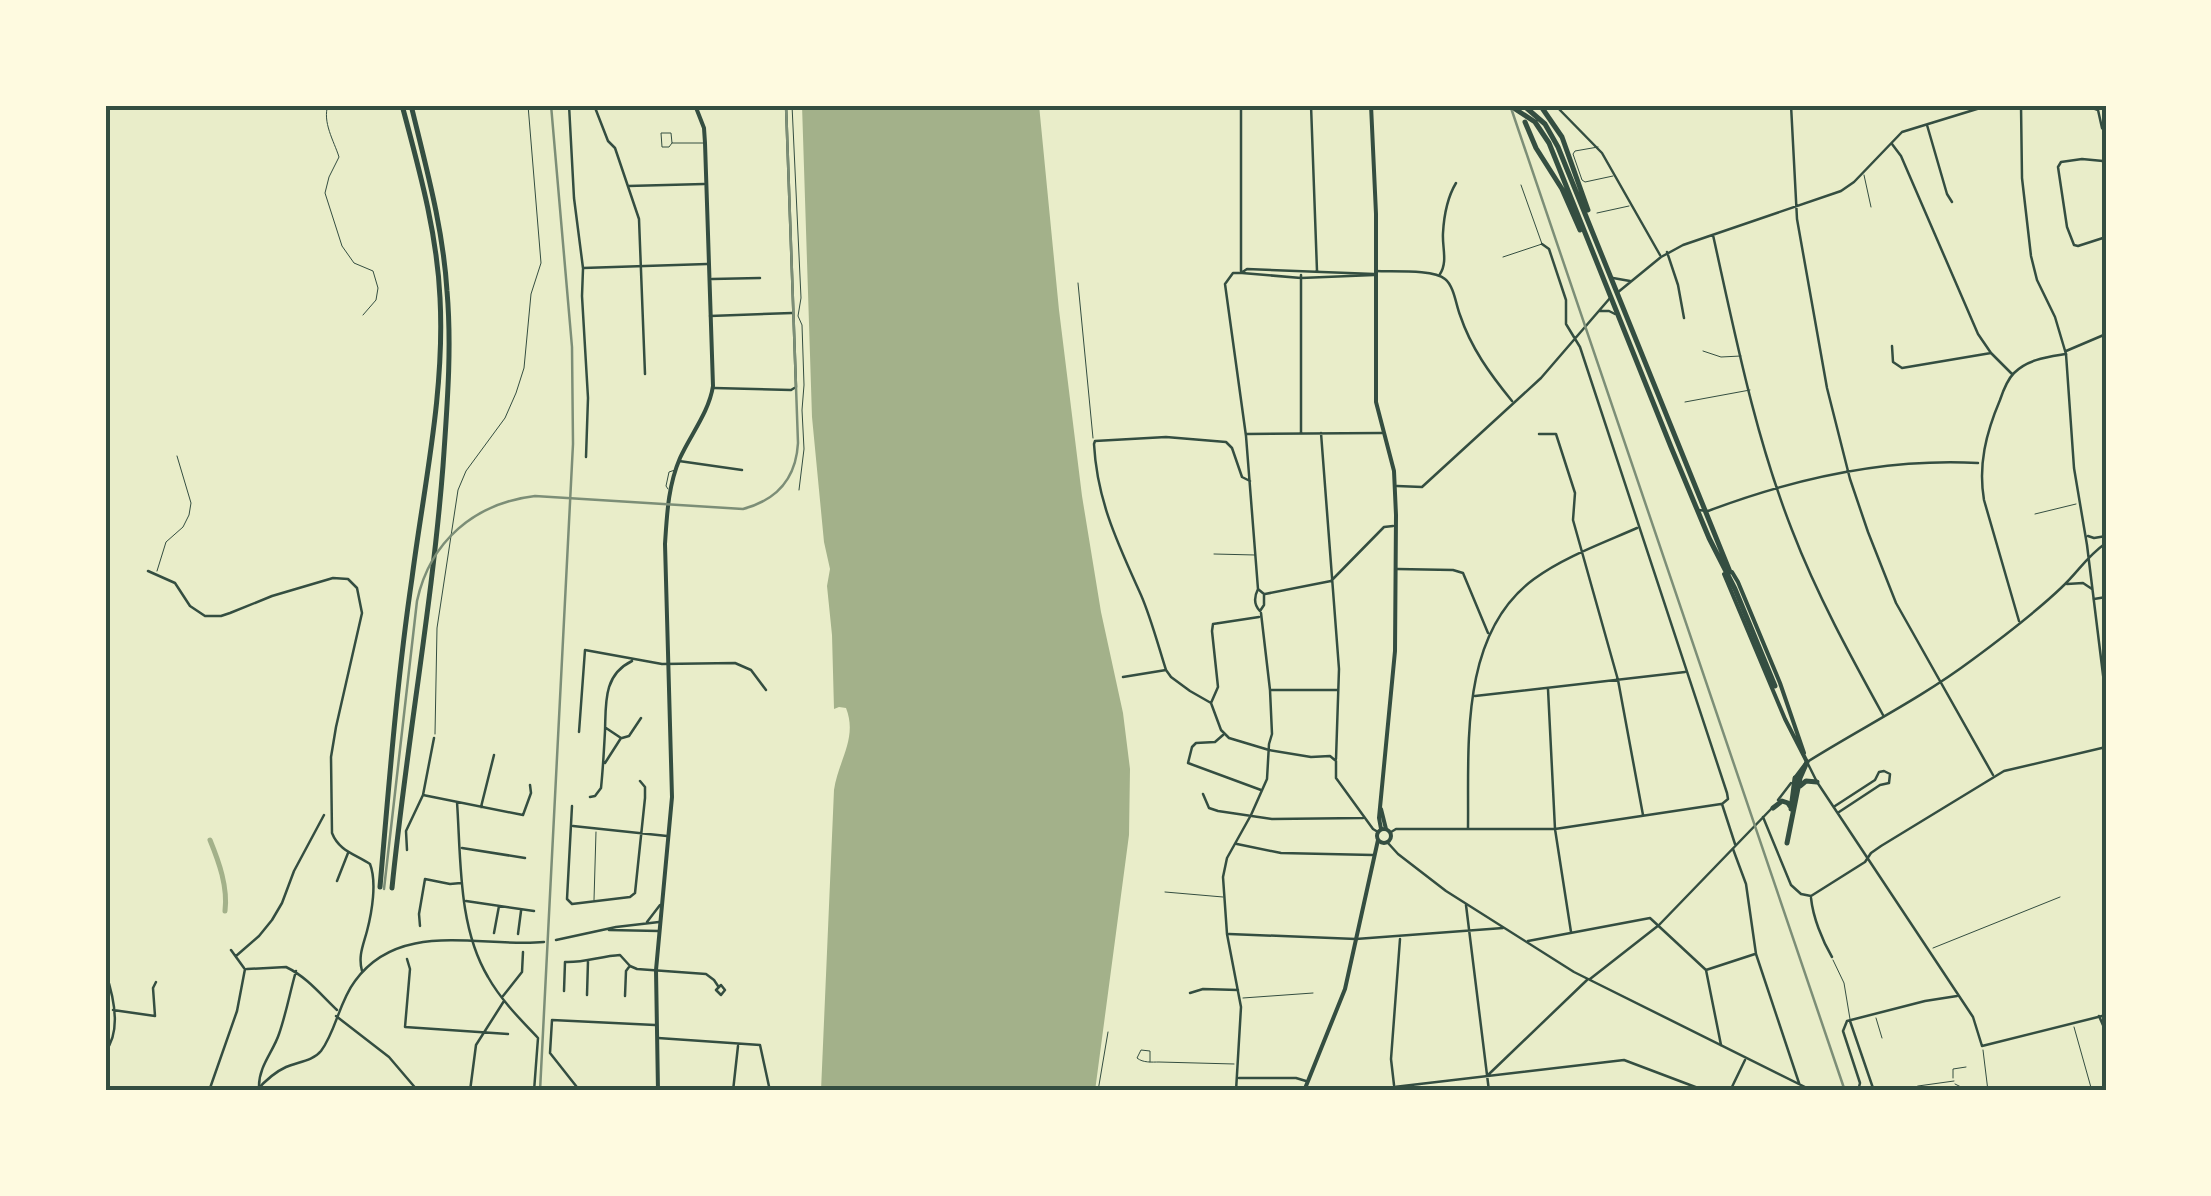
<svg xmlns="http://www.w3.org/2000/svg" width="2211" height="1196" viewBox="0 0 2211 1196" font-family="Quicksand,sans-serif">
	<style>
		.water { fill: #a3b18a }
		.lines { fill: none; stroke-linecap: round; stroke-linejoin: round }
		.canal { stroke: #a3b18a; stroke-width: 5 }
		.service { stroke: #344e41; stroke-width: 1 }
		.pedestrian { stroke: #344e41; stroke-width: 1 }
		.minor { stroke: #344e41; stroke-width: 2.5 }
		.tertiary { stroke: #344e41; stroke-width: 2.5 }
		.secondary { stroke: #344e41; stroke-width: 4 }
		.primary { stroke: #344e41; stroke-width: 5 }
		.trunk { stroke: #344e41; stroke-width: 5 }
		.tram { stroke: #7c8e77; stroke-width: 2.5 }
		.rail { stroke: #7c8e77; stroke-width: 2.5 }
		.neatline { fill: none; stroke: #344e41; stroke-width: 4 }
	</style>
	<rect width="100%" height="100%" fill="#e9edc9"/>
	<path class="water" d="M802,105H1039L1059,310L1082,496L1101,612L1123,713L1130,769L1129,835L1095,1091H821L834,790C838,761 858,738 846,708L839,707L834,709L832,635L827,586L830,569L824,542L812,417Z"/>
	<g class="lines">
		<path class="canal" d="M210,840C219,862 228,887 225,911"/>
		<path class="service" d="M328,105C322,122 334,141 339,157L329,177L325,193L342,246L354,263L373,271L378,288L376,300L363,315
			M672,143L669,147H662L661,133H671L672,143H703
			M1598,147L1575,151L1573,154L1582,180L1585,182L1613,176
			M1864,175L1871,207
			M1597,213L1629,206
			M1503,257L1542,244L1521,185
			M1078,283L1093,438
			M1703,351L1721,357L1741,356
			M1685,402L1750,390
			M668,489L666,486L669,472L675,470
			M2035,514L2076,504
			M1214,554L1255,555
			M157,571L166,542L183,527L189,515L191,503L177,456
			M435,734L437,628L458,490L466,471L505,418L516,393L524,368L531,294L541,263L528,105
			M1165,892L1223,897
			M594,900L596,832
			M1933,948L2060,897
			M1833,960L1844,983L1850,1019
			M1243,998L1313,993
			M1876,1018L1882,1038
			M1150,1062V1051L1141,1050L1137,1058C1143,1063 1152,1062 1159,1062L1234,1064
			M1098,1091L1108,1032"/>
		<path class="pedestrian" d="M792,105L801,298L798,316L802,325L804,385L802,410L804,449L799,490
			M2074,1027L2092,1091
			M1983,1050L1988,1091
			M1953,1078V1069L1966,1067
			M1955,1084L1961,1087
			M1904,1091L1918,1086L1954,1081
			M2102,1091L2106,1090"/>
		<path class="minor" d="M594,105L608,141L615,148L639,219L645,374
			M1311,105L1317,271
			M1555,105L1602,153L1660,255
			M1791,105L1797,219L1827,388L1850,479L1868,532L1896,603L1993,775
			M2084,105L2098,110L2102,128L2106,132
			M1927,125L1947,194L1952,202
			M1892,144L1901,156L1978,334L1991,353L2012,374
			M2106,152L2103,161L2106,188
			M2103,161L2082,159L2061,162L2058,167L2067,227L2074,245L2078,246L2106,237
			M628,186L704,184
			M1713,235C1735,334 1755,436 1792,530C1817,595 1850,655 1883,715
			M1542,244L1549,249L1566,300V324L1580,347L1727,793L1728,799L1722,804L1735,844
			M1667,252L1678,285L1684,318
			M583,269L582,296L588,398L586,457
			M1241,271V105
			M1376,271C1392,272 1433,269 1445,279C1454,286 1456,305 1460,315C1471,348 1490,374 1512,401
			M1242,273L1301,278L1374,275
			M1440,274C1448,262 1442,247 1443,233C1444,215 1447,198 1456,183
			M1613,278L1630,281
			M712,279L760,278
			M1617,293L1661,257L1683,245L1841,191L1854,182L1902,132L1990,105
			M1599,311H1609L1615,314
			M710,316L792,313
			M1892,346L1893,362L1902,368L1991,353
			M2066,351L2106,334
			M714,388L791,390L796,387L786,105
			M1301,433V275
			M1321,433L1339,669L1336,759
			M1246,434L1382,433
			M1539,434H1556L1575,493L1573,520L1618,680L1643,815
			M679,461L742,470
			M1250,481L1242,477L1232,448L1226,442L1166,437L1095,441L1094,444C1097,501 1118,544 1141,595C1151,618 1158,645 1166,670L1171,677L1190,691L1211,703L1221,730L1229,738L1269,750L1311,757L1330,756L1336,761V778L1373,829L1378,832
			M1397,486L1422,487L1541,378L1610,298
			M1698,510L1708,511C1795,478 1885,458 1978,463
			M1397,569L1453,570L1463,573L1488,633
			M148,571L175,583L190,606L205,616H221L230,613L272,596L333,578L348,579L357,588L362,613L336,727L331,757L332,833C339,851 355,854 370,864C377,882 372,912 367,931C363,946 358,956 362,971
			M1258,589L1264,594V605L1260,611C1254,605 1254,597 1258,589L1246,436L1225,284L1233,273H1241L1247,269L1374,274
			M1265,594L1331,581L1384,527L1393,526
			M2094,599L2106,597
			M2019,621L1984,500C1978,465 1986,433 2000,400C2003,391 2007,380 2014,373C2028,359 2048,357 2066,354
			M1123,677L1166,670
			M1548,689L1555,829L1571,932
			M1271,690H1338
			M1475,696L1685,672
			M1211,703L1218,687L1212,631L1213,624L1259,617
			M579,732L585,650L662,664L735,663L751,670L766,690
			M1223,735L1215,742L1196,743L1192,747L1188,763L1261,790
			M622,738L629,736L641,718
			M605,763L621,738L606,728
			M1203,794L1209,808L1218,811L1272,819L1363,818
			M423,795L523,815L531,793L530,785
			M590,797L595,796L601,788C603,769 604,750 605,731C606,703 603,675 632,661
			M457,802C461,859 458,927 488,977C501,1000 520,1019 538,1038L534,1091
			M572,806L567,899L572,904L630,897L635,893L645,798V787L640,781
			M1835,806L1875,780L1879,772L1884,771L1890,774L1889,783L1880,785L1839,812
			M481,807L494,755
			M573,826L667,836
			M1468,828C1469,745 1459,634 1534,579C1564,557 1603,543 1637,528
			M1391,832L1396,829H1555L1721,804
			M1237,844L1281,853L1373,855
			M462,848L525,858
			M1733,849L1746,884L1756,954L1799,1083
			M407,850L406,831L423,795L434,738
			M337,881L348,853
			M1811,898C1813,917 1822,940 1832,957
			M466,901L534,911
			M1466,905L1489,1091
			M420,926L419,914L425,879L450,884L461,883
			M494,933L499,906
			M518,934L521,911
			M1229,934L1356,939L1503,928
			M1528,941L1650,918L1706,970L1721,1045
			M231,950L244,968
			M236,956L259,936L272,920L282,903L294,871L324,815
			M407,959L410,969L405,1027L508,1034
			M247,969L286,967C307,977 321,995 337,1010
			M1706,970L1755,954
			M105,971C113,994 122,1031 105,1052
			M721,985L725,990L721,995L716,990Z
			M564,991L565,962C584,963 601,956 620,955L630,966L637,969L706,974L714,980L718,986
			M1190,993L1203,989L1238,990
			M587,995L588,961
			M503,996L522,972L523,952
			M625,996L626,971L629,967
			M113,1010L155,1016L153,988L156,982
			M336,1016L389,1057L418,1091
			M2099,1016L2106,1032
			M658,1038L760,1045L770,1091
			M1488,1075L1587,980
			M1239,1078H1296L1306,1081
			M1394,1085L1391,1059L1400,939
			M259,1086C259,1066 273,1052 279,1034C286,1014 290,992 296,971
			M209,1091L237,1011L245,969
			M470,1091L476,1045L504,1001
			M580,1091L550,1053L552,1020L655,1025
			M733,1091L738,1046
			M1236,1091L1241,1007L1227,934L1223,877L1227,858L1251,815L1267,779L1269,744L1272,734L1270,690L1261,613
			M1360,1091L1624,1060L1706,1091
			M1730,1091L1745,1060"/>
		<path class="tertiary" d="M569,105L574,198L583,268L707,264
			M2021,105L2022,178L2031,256L2037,280L2055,317L2066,354L2074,468L2087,545L2106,699
			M2088,536L2094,538L2106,536
			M2106,543C2086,557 2079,571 2062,587C2035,613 2003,637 1972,660C1920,699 1861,728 1807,762L1817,782L1973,1017L1982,1046L2106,1015
			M2067,584L2083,583L2092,589
			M1778,800L1791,783
			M1763,817L1791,885L1801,894L1811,896L1865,862L1871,853L1881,846L2004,771L2106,747
			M1388,843L1398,854L1446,891L1574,972L1813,1091
			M647,922L660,905
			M609,930L659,931
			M556,940L616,927L659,922
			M1590,979L1659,925L1773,807
			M1850,1021L1874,1091
			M256,1091C264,1082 275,1072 286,1067C297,1062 313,1061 321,1051C336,1031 339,1002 355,981C400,919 480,948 544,942
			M1858,1091L1860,1083L1843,1031L1847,1021L1925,1001L1957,996"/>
		<path class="secondary" d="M1371,105L1376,214V402L1394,471L1396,515L1395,651L1379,818L1381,829
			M1732,572L1738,582L1780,683L1804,753
			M1724,574L1785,719L1807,762L1795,778
			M1381,809L1386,829
			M1377 836a7 7 0 1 1 14 0a7 7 0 1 1-14 0Z
			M658,1091L656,970L672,797L665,544C667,514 668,486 680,458C691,434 709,412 713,386L705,143L704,128L695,105
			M1304,1091L1345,989L1378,840"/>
		<path class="primary" d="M1509,105L1535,122L1549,143L1671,447L1709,538L1735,589L1775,686
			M1523,105L1545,124L1558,147L1730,572
			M1540,105L1562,137L1588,210
			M1525,122L1536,148L1562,189L1580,230
			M1800,786L1806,781L1817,782
			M1773,808L1782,801L1788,803L1790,806
			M1791,809L1795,778
			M1787,843L1800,778L1807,762"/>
		<path class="trunk" d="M380,887C389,784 397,680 412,578C424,485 445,392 440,298C437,232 419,169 402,105
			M392,888C406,747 432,607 443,466C447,408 452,349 447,291C443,227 426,167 411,105"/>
		<path class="tram" d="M384,889L417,601C430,541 475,503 535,496L743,509C777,500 796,478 798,443L786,105"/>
		<path class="rail" d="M1510,105L1845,1091
			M540,1091L573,444L572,347L551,105"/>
	</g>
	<rect width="2211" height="1196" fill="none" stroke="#fefae0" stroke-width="215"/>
	<rect x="108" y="108" width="1996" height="980" class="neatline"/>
</svg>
